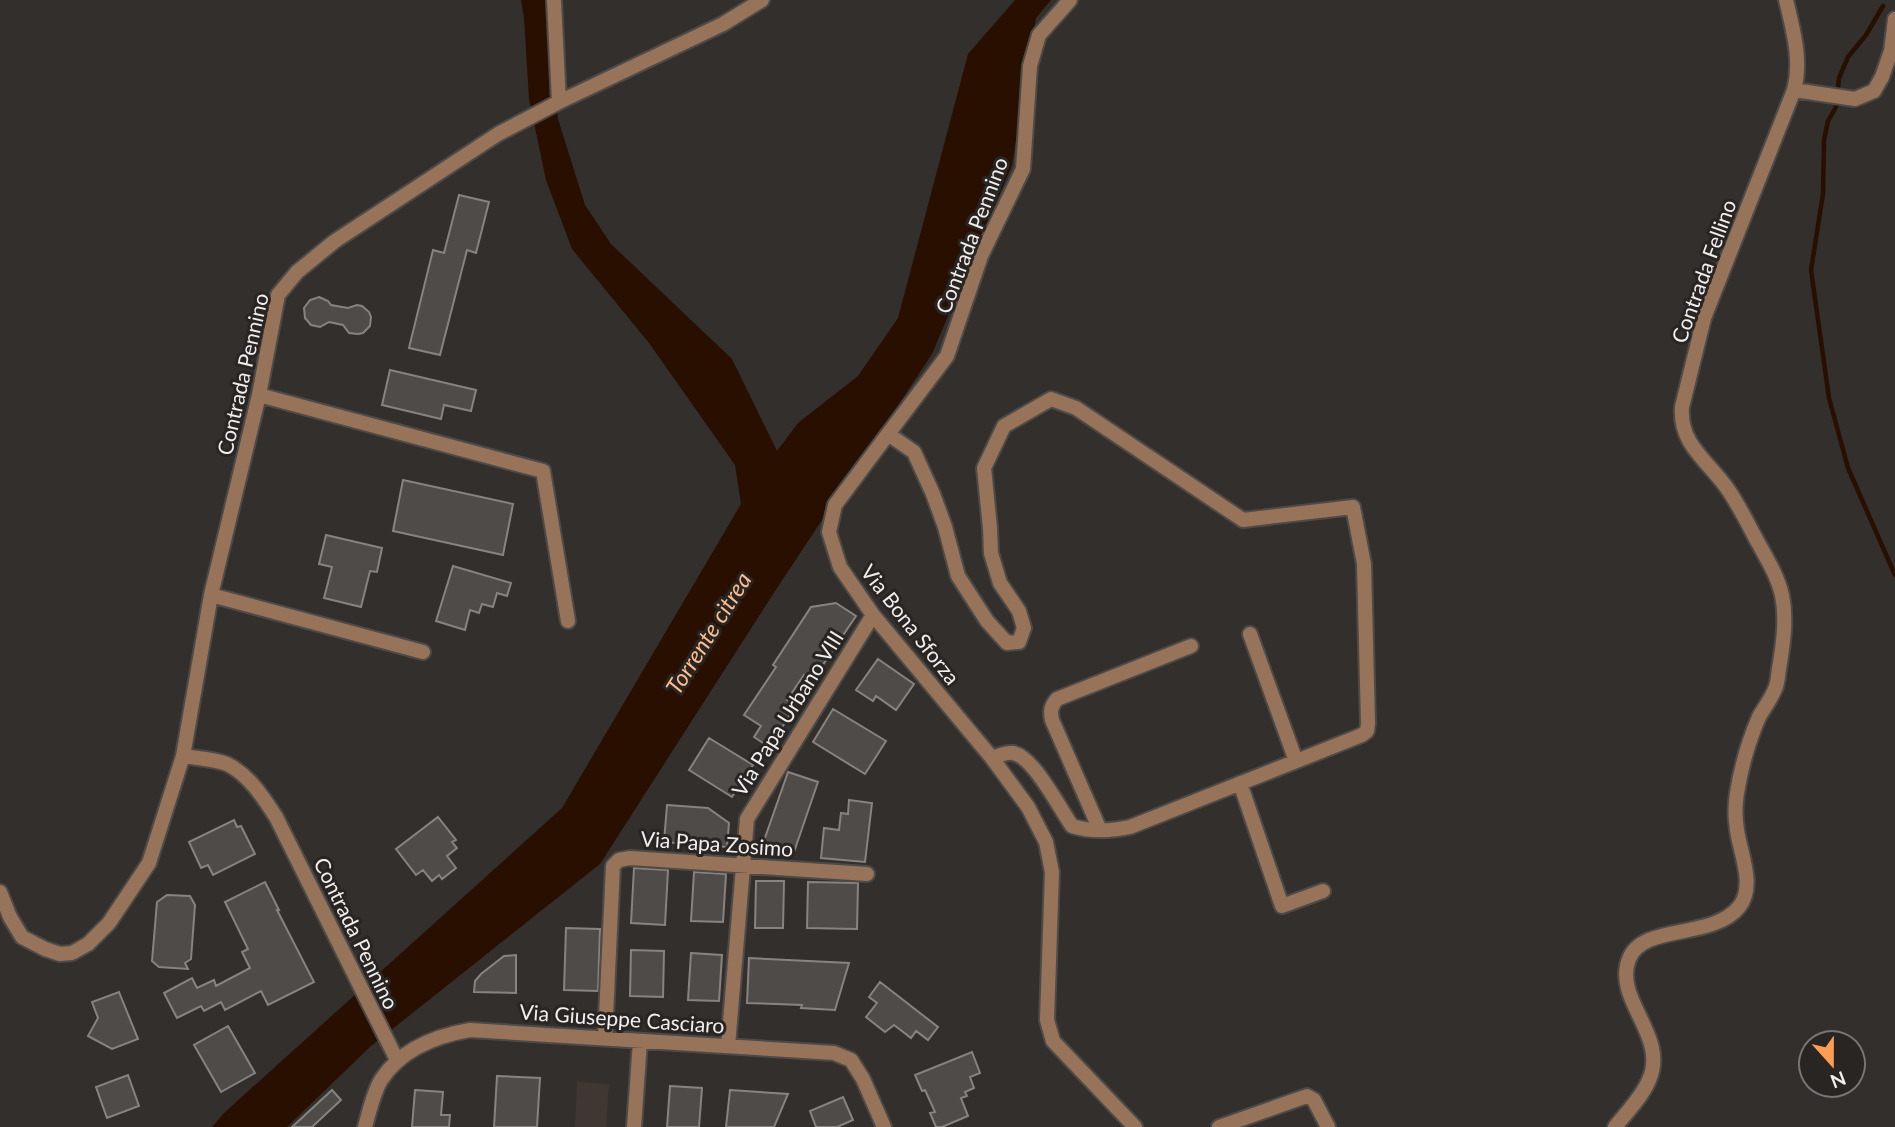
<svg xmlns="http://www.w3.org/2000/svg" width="1895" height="1127" viewBox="0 0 1895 1127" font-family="Lato,sans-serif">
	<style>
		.built { fill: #3f3731 }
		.water { fill: #280f00 }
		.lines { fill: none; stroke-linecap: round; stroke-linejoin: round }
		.stream { stroke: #280f00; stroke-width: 4.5 }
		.building { fill: #4e4b48; stroke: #878381; stroke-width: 2 }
		.minor-casing { stroke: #4d4a48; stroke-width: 18 }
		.minor { stroke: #967359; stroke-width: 14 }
		.labels { text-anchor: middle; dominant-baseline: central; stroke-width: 6; stroke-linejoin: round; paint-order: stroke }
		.street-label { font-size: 21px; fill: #f1efed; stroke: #282523 }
		.water-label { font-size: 23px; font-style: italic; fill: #febd8d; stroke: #282523 }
	</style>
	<rect width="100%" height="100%" fill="#322f2d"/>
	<path class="built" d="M577,1082L609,1084L606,1127H575Z"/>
	<path class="water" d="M521,0H546L558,119L585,205L611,244L732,359L777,451L798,423L858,376L898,318L968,54L1015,0H1051L1036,18L1012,165L932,354L775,591L600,864L371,1046L287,1127H212L224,1113L562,808L741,504L735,465L649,343L572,249L546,180L529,99L524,18Z"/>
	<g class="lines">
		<path class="stream" d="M1883,6L1866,35L1848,57L1839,78L1836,107L1828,121L1824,140L1823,194L1811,270L1829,398L1848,468L1895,575"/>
	</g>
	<path class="building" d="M459,195L489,202L476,253L467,250L440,355L409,348L433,250L444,253Z
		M319,297L328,301L331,305L348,308L357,305L362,306L369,312L371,317L370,326L363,333L358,334L349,333L343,325L329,322L320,327L311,325L305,318L304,308L310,300Z
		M390,370L476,390L471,411L444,405L441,419L382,405Z
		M403,480L513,504L503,555L393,531Z
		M326,535L382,548L377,572L370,571L361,607L324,598L332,567L319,564Z
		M453,566L511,583L507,596L497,593L493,607L482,604L479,613L470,610L465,630L436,621Z
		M836,603L856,616L812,681L804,675L787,700L796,706L769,747L754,737L761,726L744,715L776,667L773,665L811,607Z
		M878,659L914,684L896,710L876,696L873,701L856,690Z
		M833,709L886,741L865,774L813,742Z
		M709,738L753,765L732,797L689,770Z
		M788,772L818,782L794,852L780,847L777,855L761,849Z
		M849,800L872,803L865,862L821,858L824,828L839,830L841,813L848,814Z
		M667,805L708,808L729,823L727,847L664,842Z
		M438,817L456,840L452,842L457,848L447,856L456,868L442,879L439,875L432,881L423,870L416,875L396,849Z
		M234,820L237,827L241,826L255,854L213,875L208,865L201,868L189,842Z
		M634,868L668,870L665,925L631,923Z
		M694,872L726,874L723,922L691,921Z
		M756,881H784L783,928H755Z
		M265,882L279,910H277L314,982L268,1005L261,991L225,1010L221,1002L204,1011L201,1006L177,1018L164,993L192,978L197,988L214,980L216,986L250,968L242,952L248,949L225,902Z
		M808,882L858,883L857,929L807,928Z
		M167,895L190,896L195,905L191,959L185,963L188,969L159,967L152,961L157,902Z
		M566,928L600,929L598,991L564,990Z
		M631,950L664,951L663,997L630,996Z
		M691,953L722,955L719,1001L688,1000Z
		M516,955V993L474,992L475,981L481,974L504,956Z
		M749,958L849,963L835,1010L801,1008L802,1005L747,1003Z
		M880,982L938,1027L928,1040L916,1031L911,1038L894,1025L885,1032L866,1017L877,1003L869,997Z
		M119,992L138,1039L112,1049L88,1036L98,1018L92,1002Z
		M228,1026L255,1073L221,1092L194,1045Z
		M972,1052L980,1073L970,1077L974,1088L965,1092L967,1096L961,1098L968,1116L942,1127H936L930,1113L935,1112L925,1090L922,1091L915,1075Z
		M128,1075L139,1106L107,1118L96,1087Z
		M497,1076L540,1078L537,1127H494Z
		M670,1086L702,1088L699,1127H667Z
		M332,1090L341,1100L312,1127H292Z
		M415,1090L443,1092L441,1115H450L449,1127H412Z
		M730,1090L788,1094L774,1127H726Z
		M843,1097L853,1120L837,1127H816L810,1111Z"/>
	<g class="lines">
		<defs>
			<path id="minor" d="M554,0L559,102
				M1786,0C1793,30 1802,60 1794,90
				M259,395L543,471L568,621
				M888,434L947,356L981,256L1023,169L1030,66L1039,35L1070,0
				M211,595L423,652
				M1250,634L1296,761
				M183,756C196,758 215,759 227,764C249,775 263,797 276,817L397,1060
				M992,758C998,756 1005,752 1013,753C1033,756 1060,809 1072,826C1091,832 1111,831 1130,827L1362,735L1367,731L1368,723L1364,564L1353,507L1243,520L1076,408L1051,399L1004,426L984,468L990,528L991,553L1000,583L1019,611L1024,628L1019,642L1007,643L987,621L958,576L945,527L933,494L914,452L888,434L835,505L829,532L840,567L873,615L992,758L1028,807L1046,842L1052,872L1047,1020L1053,1041L1135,1127
				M1240,783L1282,906L1323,891
				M1100,830L1052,720C1050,711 1051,706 1057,699L1191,646
				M0,892L10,917L22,937L45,949L60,954L72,953L88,944L109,923L149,863L183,756L211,595L259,395L278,295L297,272L335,241L498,134L559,102L723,24L762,0
				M605,1038L613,866L619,860L630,858L867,874
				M728,1046L747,819L873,615
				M365,1127C369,1112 373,1094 381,1080C401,1049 435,1036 470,1030L834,1053L851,1060L863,1079L884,1127
				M634,1127L640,1041
				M1219,1127L1307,1096L1314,1100L1328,1127
				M1615,1127C1627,1112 1642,1097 1649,1080C1669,1036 1613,1000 1629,959C1643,923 1712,940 1739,907C1756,886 1740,853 1737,830C1735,818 1735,805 1737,793C1741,768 1749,740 1759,717C1764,708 1771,699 1775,689C1778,683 1778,675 1779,669C1783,645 1787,619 1782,595C1777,574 1765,556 1755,537C1747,522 1739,506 1729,491C1710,462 1679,446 1682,407L1704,318L1794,90L1855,99L1874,91L1882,77L1891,51L1895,19"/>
		</defs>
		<use href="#minor" class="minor-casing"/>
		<use href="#minor" class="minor"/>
	</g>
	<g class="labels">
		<g class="street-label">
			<text transform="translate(971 235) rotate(-69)">Contrada Pennino</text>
			<text transform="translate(1703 271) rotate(-70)">Contrada Fellino</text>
			<text transform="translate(242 374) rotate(-77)">Contrada Pennino</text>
			<text transform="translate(911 624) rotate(52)">Via Bona Sforza</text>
			<text transform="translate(787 713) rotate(-58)">Via Papa Urbano VIII</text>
			<text transform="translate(717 843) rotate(4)">Via Papa Zosimo</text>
			<text transform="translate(357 933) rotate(64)">Contrada Pennino</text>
			<text transform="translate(622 1018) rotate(4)">Via Giuseppe Casciaro</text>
		</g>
		<g class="water-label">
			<text transform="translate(708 633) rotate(-58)">Torrente citrea</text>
		</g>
	</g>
	<g transform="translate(1832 1064) rotate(159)"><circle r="33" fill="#282523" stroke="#787674" stroke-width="2"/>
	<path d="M0-5L12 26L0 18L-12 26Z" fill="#fc9e52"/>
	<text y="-10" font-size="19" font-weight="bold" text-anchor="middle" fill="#f1efed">N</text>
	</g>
</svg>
